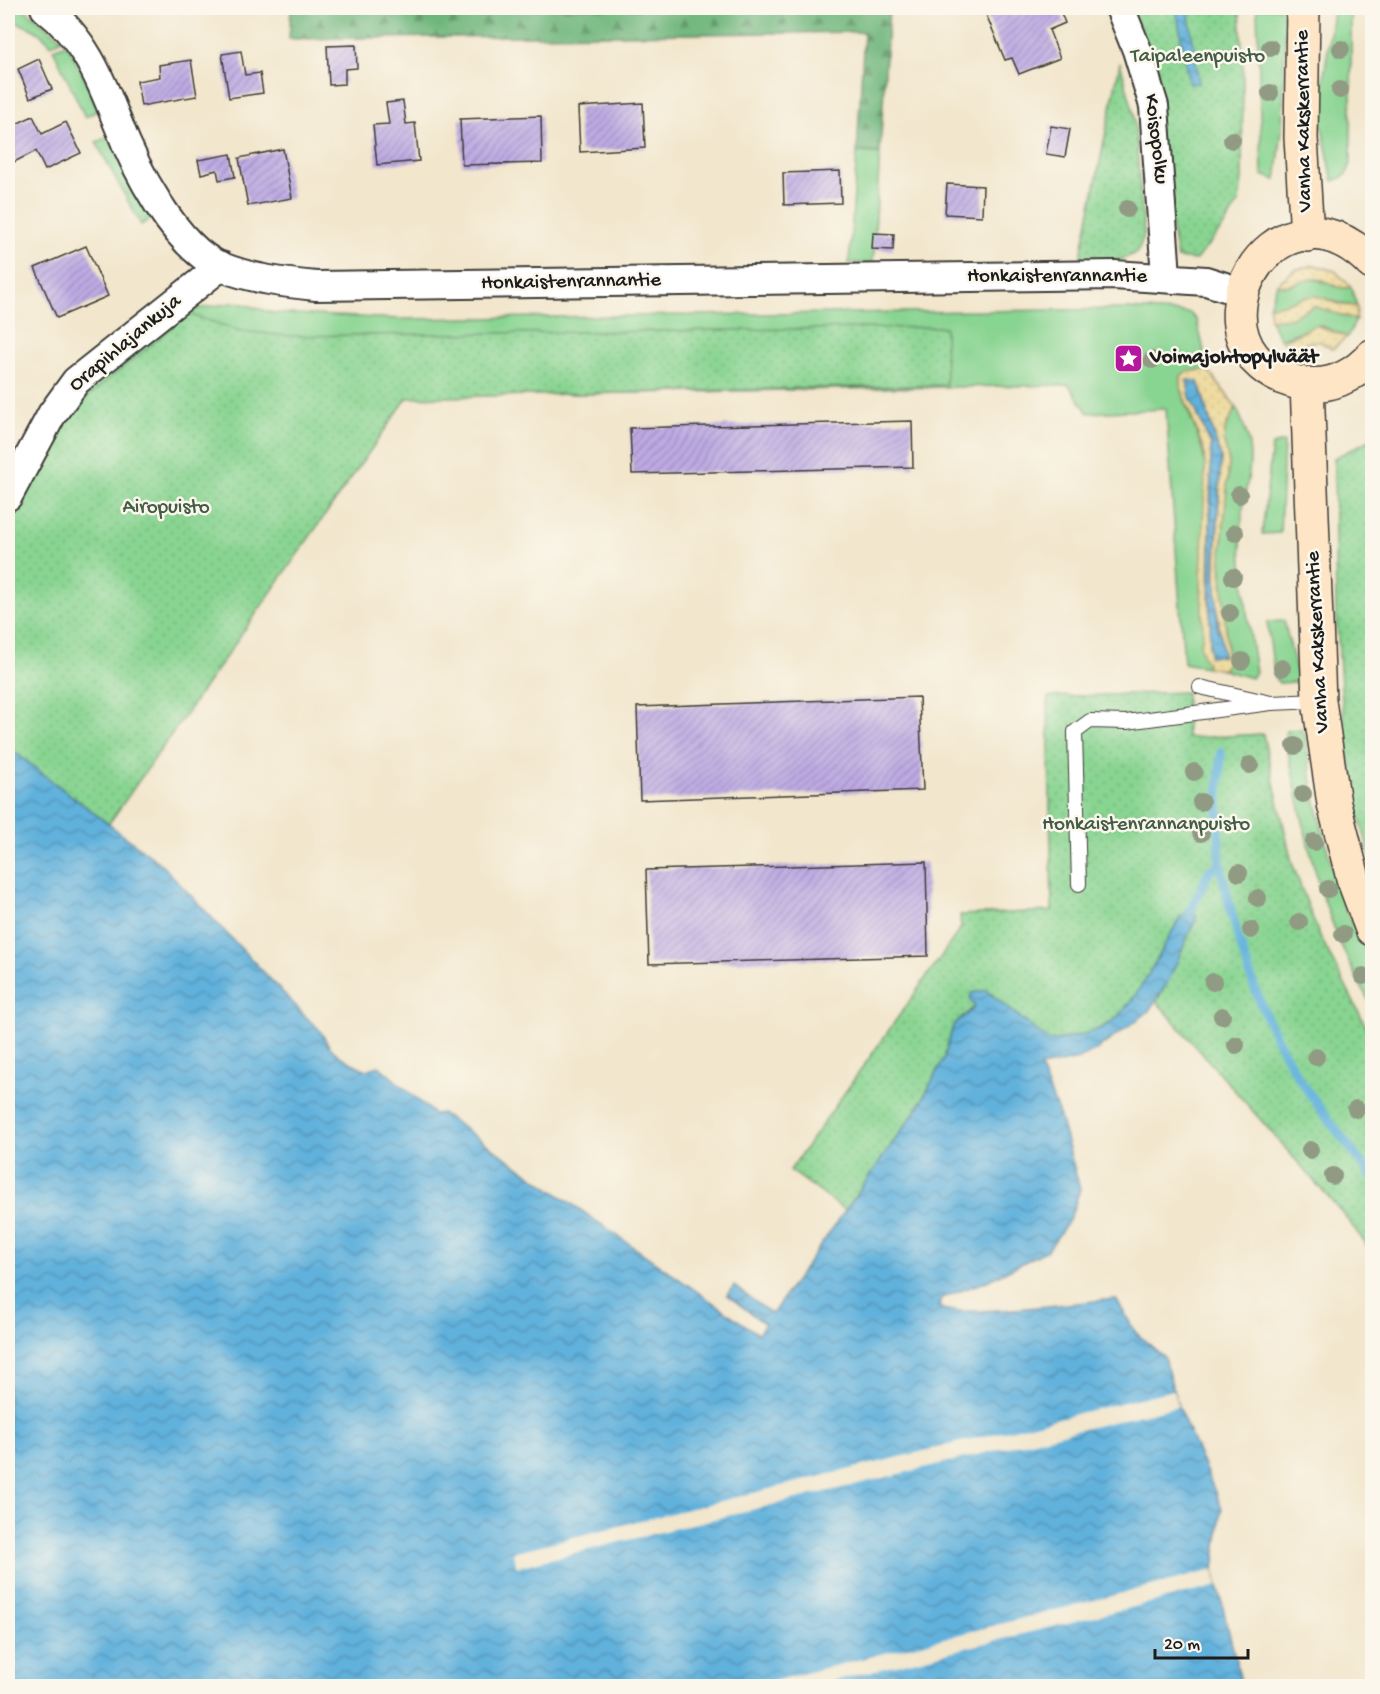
<svg xmlns="http://www.w3.org/2000/svg" width="1380" height="1694" viewBox="0 0 1380 1694" font-family="'Gochi Hand',sans-serif">
	<style>
		.green { fill: #88d491; stroke: #527856; stroke-width: 1.5 }
		.forest { fill: url(#forest-firs); stroke: #45694c; stroke-width: 1.5 }
		.sand { fill: url(#sand-dots); stroke: #857b5d; stroke-width: 1.5; fill-rule: evenodd }
		.park { fill: url(#park-dots); stroke: #527856; stroke-width: 1.5 }
		.water { fill: url(#water-waves); stroke: #3e667c; stroke-width: 1.5 }
		.pier { fill: #f2e6cc }
		.lines { fill: none; stroke-linecap: round; stroke-linejoin: round }
		.stream { stroke: #61b1dc; stroke-width: 9 }
		.building { fill: url(#building-hatch) }
		.lane-casing { stroke: #3c3a36; stroke-width: 16 }
		.street-casing { stroke: #3c3a36; stroke-width: 32 }
		.secondary-casing { stroke: #3c3a36; stroke-width: 36 }
		.lane { stroke: #fff; stroke-width: 14 }
		.street { stroke: #fff; stroke-width: 28 }
		.secondary { stroke: #fee5c5; stroke-width: 33 }
		.tree { fill: #919a82 }
		.labels { text-anchor: middle; dominant-baseline: central; stroke-width: 5; stroke-linejoin: round; paint-order: stroke }
		.park-label { font-size: 21px; fill: #425c45; stroke: #fbf7ec }
		.street-label { font-size: 21px; fill: #1c1c1c; stroke: #fbf7ec }
		.poi-label { font-size: 21px; font-weight: bold; fill: #1c1c1c; stroke: #fbf7ec; text-anchor: start }
	</style>
	<defs>
		<pattern id="forest-firs" width="22" height="20" patternUnits="userSpaceOnUse" patternTransform="scale(1.5)"><rect width="22" height="20" fill="#6eb67b"/><path d="M5 1l3.5 6h-7zM16 11l3.5 6h-7z" fill="#5a9364"/></pattern>
		<pattern id="sand-dots" width="8" height="8" patternUnits="userSpaceOnUse" patternTransform="scale(1.5)"><rect width="8" height="8" fill="#eeda9e"/><path d="M2 2h.1M6 6h.1" fill="none" stroke="#ccba88" stroke-width="1.8" stroke-linecap="round"/></pattern>
		<pattern id="park-dots" width="8" height="8" patternUnits="userSpaceOnUse" patternTransform="scale(1.5)"><rect width="8" height="8" fill="#88d491"/><path d="M2 2h.1M6 6h.1" fill="none" stroke="#75b57c" stroke-width="1.8" stroke-linecap="round"/></pattern>
		<pattern id="water-waves" width="16" height="10" patternUnits="userSpaceOnUse" patternTransform="scale(1.5)"><rect width="16" height="10" fill="#61b1dc"/><path d="M0 5q4-4 8 0t8 0" fill="none" stroke="#4f8fb2"/></pattern>
		<pattern id="building-hatch" width="6" height="6" patternUnits="userSpaceOnUse" patternTransform="scale(1.5)"><rect width="6" height="6" fill="#beabe4"/><path d="M-1 1l2-2M0 6l6-6M5 7l2-2" fill="none" stroke="#9a8ab8"/></pattern>
	</defs>
	<rect width="100%" height="100%" fill="#fbf7ec"/>
	<filter id="ink" filterUnits="userSpaceOnUse"><feTurbulence type="fractalNoise" baseFrequency=".0167" numOctaves="2"/><feDisplacementMap in="SourceGraphic" scale="12" xChannelSelector="R" yChannelSelector="G"/><feConvolveMatrix kernelMatrix="1 2 1 2 8 2 1 2 1" color-interpolation-filters="sRGB"/></filter>
	<filter id="wash" filterUnits="userSpaceOnUse"><feTurbulence type="fractalNoise" baseFrequency=".008" numOctaves="4" result="noise"/><feDisplacementMap in="SourceGraphic" scale="24" xChannelSelector="R" yChannelSelector="G"/><feGaussianBlur stdDeviation="1.35" result="paint"/><feColorMatrix in="noise" values="0 0 0 0 0 0 0 0 0 0 0 0 0 0 0 0 0 1.4 0 .05"/><feComposite in="paint" operator="in"/></filter>
	<g filter="url(#wash)">
		<rect width="100%" height="100%" fill="#f2e6cc"/>
		<path class="green" d="M8,8H23L62,39L51,45C40,30 25,25 8,20Z
			M1257,8H1286L1282,130L1276,180L1262,175Z
			M1333,11H1351V163C1348,174 1344,178 1333,181L1319,113Z
			M67,44L90,89L97,111L85,117L53,49Z
			M108,137L152,218L141,225L96,142Z
			M857,152L880,153L873,263H849Z
			M1308,279C1324,278 1335,291 1351,287L1357,306C1340,306 1328,296 1311,297C1297,297 1286,306 1269,306L1277,284L1287,286Z
			M237,302L273,313L401,319L1129,309L1190,313C1192,316 1195,318 1197,321C1198,325 1208,367 1208,370L1187,371L1181,376C1181,409 1204,436 1205,469C1207,536 1198,595 1207,663L1206,667L1184,663L1166,409L1088,413L1069,385L407,397L328,511L8,519L73,401L186,308L196,309Z
			M1314,306L1356,320L1347,337L1319,325L1280,339L1270,320L1289,318Z
			M1236,407C1264,464 1242,478 1241,534C1241,579 1249,627 1256,672L1251,678L1223,670L1228,662L1221,560L1229,462L1224,443L1225,429Z
			M1284,442L1280,533L1262,534L1272,445Z
			M1284,621L1298,677L1295,682L1279,683L1275,678L1267,622Z
			M1300,729L1305,735L1313,791L1329,856L1344,907L1372,963V1006C1319,916 1306,837 1285,737L1286,731Z"/>
		<path class="forest" d="M291,8H889L880,153L857,152L864,32L289,39Z"/>
		<path class="sand" d="M1314,265L1335,271L1351,287C1335,291 1329,279 1315,279C1301,279 1291,289 1277,284L1294,270Z
			M1317,296L1342,305L1357,306L1356,320L1314,306L1289,318L1270,320L1269,306C1286,306 1300,296 1317,296Z
			M1315,325L1347,337L1332,349L1319,341L1306,343L1296,350L1280,339L1292,337Z
			M1208,370L1236,407L1225,429L1224,443L1229,462L1221,560L1228,662L1223,670L1206,667L1207,663C1200,654 1198,645 1203,635L1201,581L1205,470L1204,451L1181,389V376L1187,371ZM1188,387L1201,390L1221,458L1215,590L1223,656L1209,647L1212,628L1209,601L1211,445Z"/>
		<path class="park" d="M1133,8H1240L1243,68L1242,180L1239,202L1224,226L1196,260L1177,258Z
			M1120,63L1134,114L1144,235L1138,252L1121,260H1080Z
			M188,314L241,331L289,336L945,327L946,385L407,398L108,825L18,755L8,750V519L62,418Z
			M1372,439V862L1352,792L1344,729L1336,609L1334,458Z
			M1186,692L1187,738L1263,734L1292,863L1318,932L1372,1038V1252L1344,1215L1157,1002L1197,916L1190,911L1181,916C1164,945 1139,999 1115,1019C1099,1033 1070,1038 1049,1041L986,990L975,1006L953,1026L944,1058L919,1106L846,1211L790,1170L961,928L960,915L1052,911L1048,697Z"/>
		<path class="water" d="M1176,8H1188L1199,83L1189,84Z
			M1187,380L1198,381L1221,458L1215,564L1218,630L1221,635L1223,656H1210L1211,445L1190,397Z
			M8,750L18,755L161,864L310,1021C322,1030 321,1033 328,1044C336,1057 353,1063 366,1070L379,1066L434,1114L442,1113L758,1334L765,1324L727,1295L734,1286L772,1314L919,1106L944,1058L953,1026L975,1007L970,999L972,993L986,990L1049,1041C1070,1038 1099,1033 1115,1019C1139,999 1164,944 1181,916L1190,911L1197,916L1168,982L1148,1012L1096,1050L1079,1059L1040,1067L1060,1117L1080,1189L1070,1219L1048,1250L987,1281L941,1298L939,1307C956,1319 1087,1301 1116,1299L1136,1333L1164,1357L1178,1406L1222,1508L1214,1570L1242,1686H8Z"/>
		<path class="pier" d="M1173,1390L1178,1406L517,1567L513,1552Z
			M1214,1570L1218,1586L811,1686H754Z"/>
		<g class="lines">
			<path class="stream" d="M1371,744H1372
				M1220,865C1237,939 1257,1013 1299,1078C1321,1112 1348,1144 1372,1177
				M1190,911L1210,870L1220,865L1218,802L1221,752"/>
		</g>
		<g id="blocks">
			<path class="building" d="M1004,8H1059L1065,23L1049,30L1060,58L1019,74L1012,58L1005,60L986,14Z
				M356,45L357,68L345,69V84L329,85L327,46Z
				M241,51L245,75L260,73L263,93L229,98L222,54Z
				M39,59L52,89L30,98L18,69Z
				M191,60L197,96L141,106L137,81L160,77L159,65Z
				M403,101L406,124L415,123L419,161L377,165L373,125L389,124L386,103Z
				M643,103L645,148L580,152L578,107Z
				M33,116L42,134L66,122L81,153L45,170L36,151L8,165V117L12,126Z
				M541,116L542,163L462,165L460,119Z
				M1051,126L1070,129L1065,157L1046,154Z
				M283,149L292,198L248,206L239,158Z
				M231,154L235,177L219,180L217,170L201,174L198,160Z
				M840,171L841,203L784,205L783,173Z
				M947,184L983,186L982,216L945,214Z
				M873,233L894,234L893,250L872,249Z
				M86,246L108,296L57,318L35,268Z
				M912,421L913,467L632,474L630,428Z
				M919,697L923,790L640,800L637,707Z
				M926,862L928,956L649,964L646,870Z"/>
		</g>
	</g>
	<g filter="url(#ink)">
		<use href="#blocks" fill-opacity="0" stroke="#3c3a36" stroke-width="1.5"/>
		<g class="lines">
			<defs>
				<path id="lane" d="M1200,687L1271,703L1319,701
					M1079,884L1075,732L1090,721L1126,722L1271,703"/>
				<path id="street" d="M45,8C83,37 100,77 117,121C134,166 175,248 222,267C252,279 285,283 316,286L1114,275L1206,281L1241,292
					M1120,8L1137,50L1154,106L1166,276
					M8,496L52,414L76,381L221,266"/>
				<path id="secondary" d="M1303,8L1301,138L1307,235
					M1372,263C1272,161 1172,353 1299,383C1328,389 1353,377 1372,356
					M1307,384L1319,701L1334,804L1353,878L1372,929"/>
			</defs>
			<use href="#lane" class="lane-casing"/>
			<use href="#street" class="street-casing"/>
			<use href="#secondary" class="secondary-casing"/>
			<use href="#lane" class="lane"/>
			<use href="#street" class="street"/>
			<use href="#secondary" class="secondary"/>
		</g>
		<g class="tree">
			<circle cx="1270" cy="48" r="9"/>
			<circle cx="1341" cy="49" r="9"/>
			<circle cx="1340" cy="90" r="9"/>
			<circle cx="1270" cy="93" r="9"/>
			<circle cx="1232" cy="140" r="9"/>
			<circle cx="1127" cy="209" r="9"/>
			<circle cx="1152" cy="360" r="9"/>
			<circle cx="1239" cy="495" r="9"/>
			<circle cx="1235" cy="533" r="9"/>
			<circle cx="1233" cy="577" r="9"/>
			<circle cx="1230" cy="613" r="9"/>
			<circle cx="1242" cy="661" r="9"/>
			<circle cx="1282" cy="668" r="9"/>
			<circle cx="1295" cy="746" r="9"/>
			<circle cx="1250" cy="765" r="9"/>
			<circle cx="1194" cy="772" r="9"/>
			<circle cx="1303" cy="794" r="9"/>
			<circle cx="1201" cy="802" r="9"/>
			<circle cx="1201" cy="833" r="9"/>
			<circle cx="1314" cy="842" r="9"/>
			<circle cx="1239" cy="873" r="9"/>
			<circle cx="1328" cy="889" r="9"/>
			<circle cx="1258" cy="898" r="9"/>
			<circle cx="1299" cy="922" r="9"/>
			<circle cx="1251" cy="930" r="9"/>
			<circle cx="1343" cy="934" r="9"/>
			<circle cx="1363" cy="976" r="9"/>
			<circle cx="1213" cy="982" r="9"/>
			<circle cx="1222" cy="1016" r="9"/>
			<circle cx="1236" cy="1045" r="9"/>
			<circle cx="1316" cy="1057" r="9"/>
			<circle cx="1356" cy="1109" r="9"/>
			<circle cx="1310" cy="1150" r="9"/>
			<circle cx="1333" cy="1176" r="9"/>
		</g>
	</g>
	<defs>
		<symbol id="sight-square" viewBox="-11 -11 22 22"><rect x="-9" y="-9" width="18" height="18" rx="4" fill="#b5179e" stroke="#fbf7ec"/><path d="M0-6L1.8-2.2L6-1.7L2.9 1.2L3.7 5.4L0 3.3L-3.7 5.4L-2.9 1.2L-6-1.7L-1.8-2.2Z" fill="#fff"/></symbol>
	</defs>
	<g fill-rule="evenodd">
		<use href="#sight-square" x="1112" y="342" width="33" height="33"/>
	</g>
	<g class="labels">
		<g class="park-label">
			<text x="1198" y="57">Taipaleenpuisto</text>
			<text x="166" y="508">Airopuisto</text>
			<text x="1146" y="825">Honkaistenrannanpuisto</text>
		</g>
		<g class="street-label">
			<text transform="translate(1305 121) rotate(-91)">Vanha Kakskerrantie</text>
			<text transform="translate(1155 139) rotate(83)">Koisopolku</text>
			<text x="1057" y="277">Honkaistenrannantie</text>
			<text transform="translate(571 283) rotate(-1)">Honkaistenrannantie</text>
			<text transform="translate(126 344) rotate(-40)">Orapihlajankuja</text>
			<text transform="translate(1319 642) rotate(-93)">Vanha Kakskerrantie</text>
		</g>
		<g class="poi-label">
			<text x="1150" y="358">Voimajohtopylväät</text>
		</g>
	</g>
	<rect width="1380" height="1694" fill="none" stroke="#fbf7ec" stroke-width="30"/>
	<path d="M1155 1649v9h93v-9" fill="none" stroke="#1c1c1c" stroke-width="3"/>
	<text x="1164" y="1649" font-size="18" fill="#1c1c1c" stroke="#fbf7ec" stroke-width="4.5" paint-order="stroke">20 m</text>
</svg>
